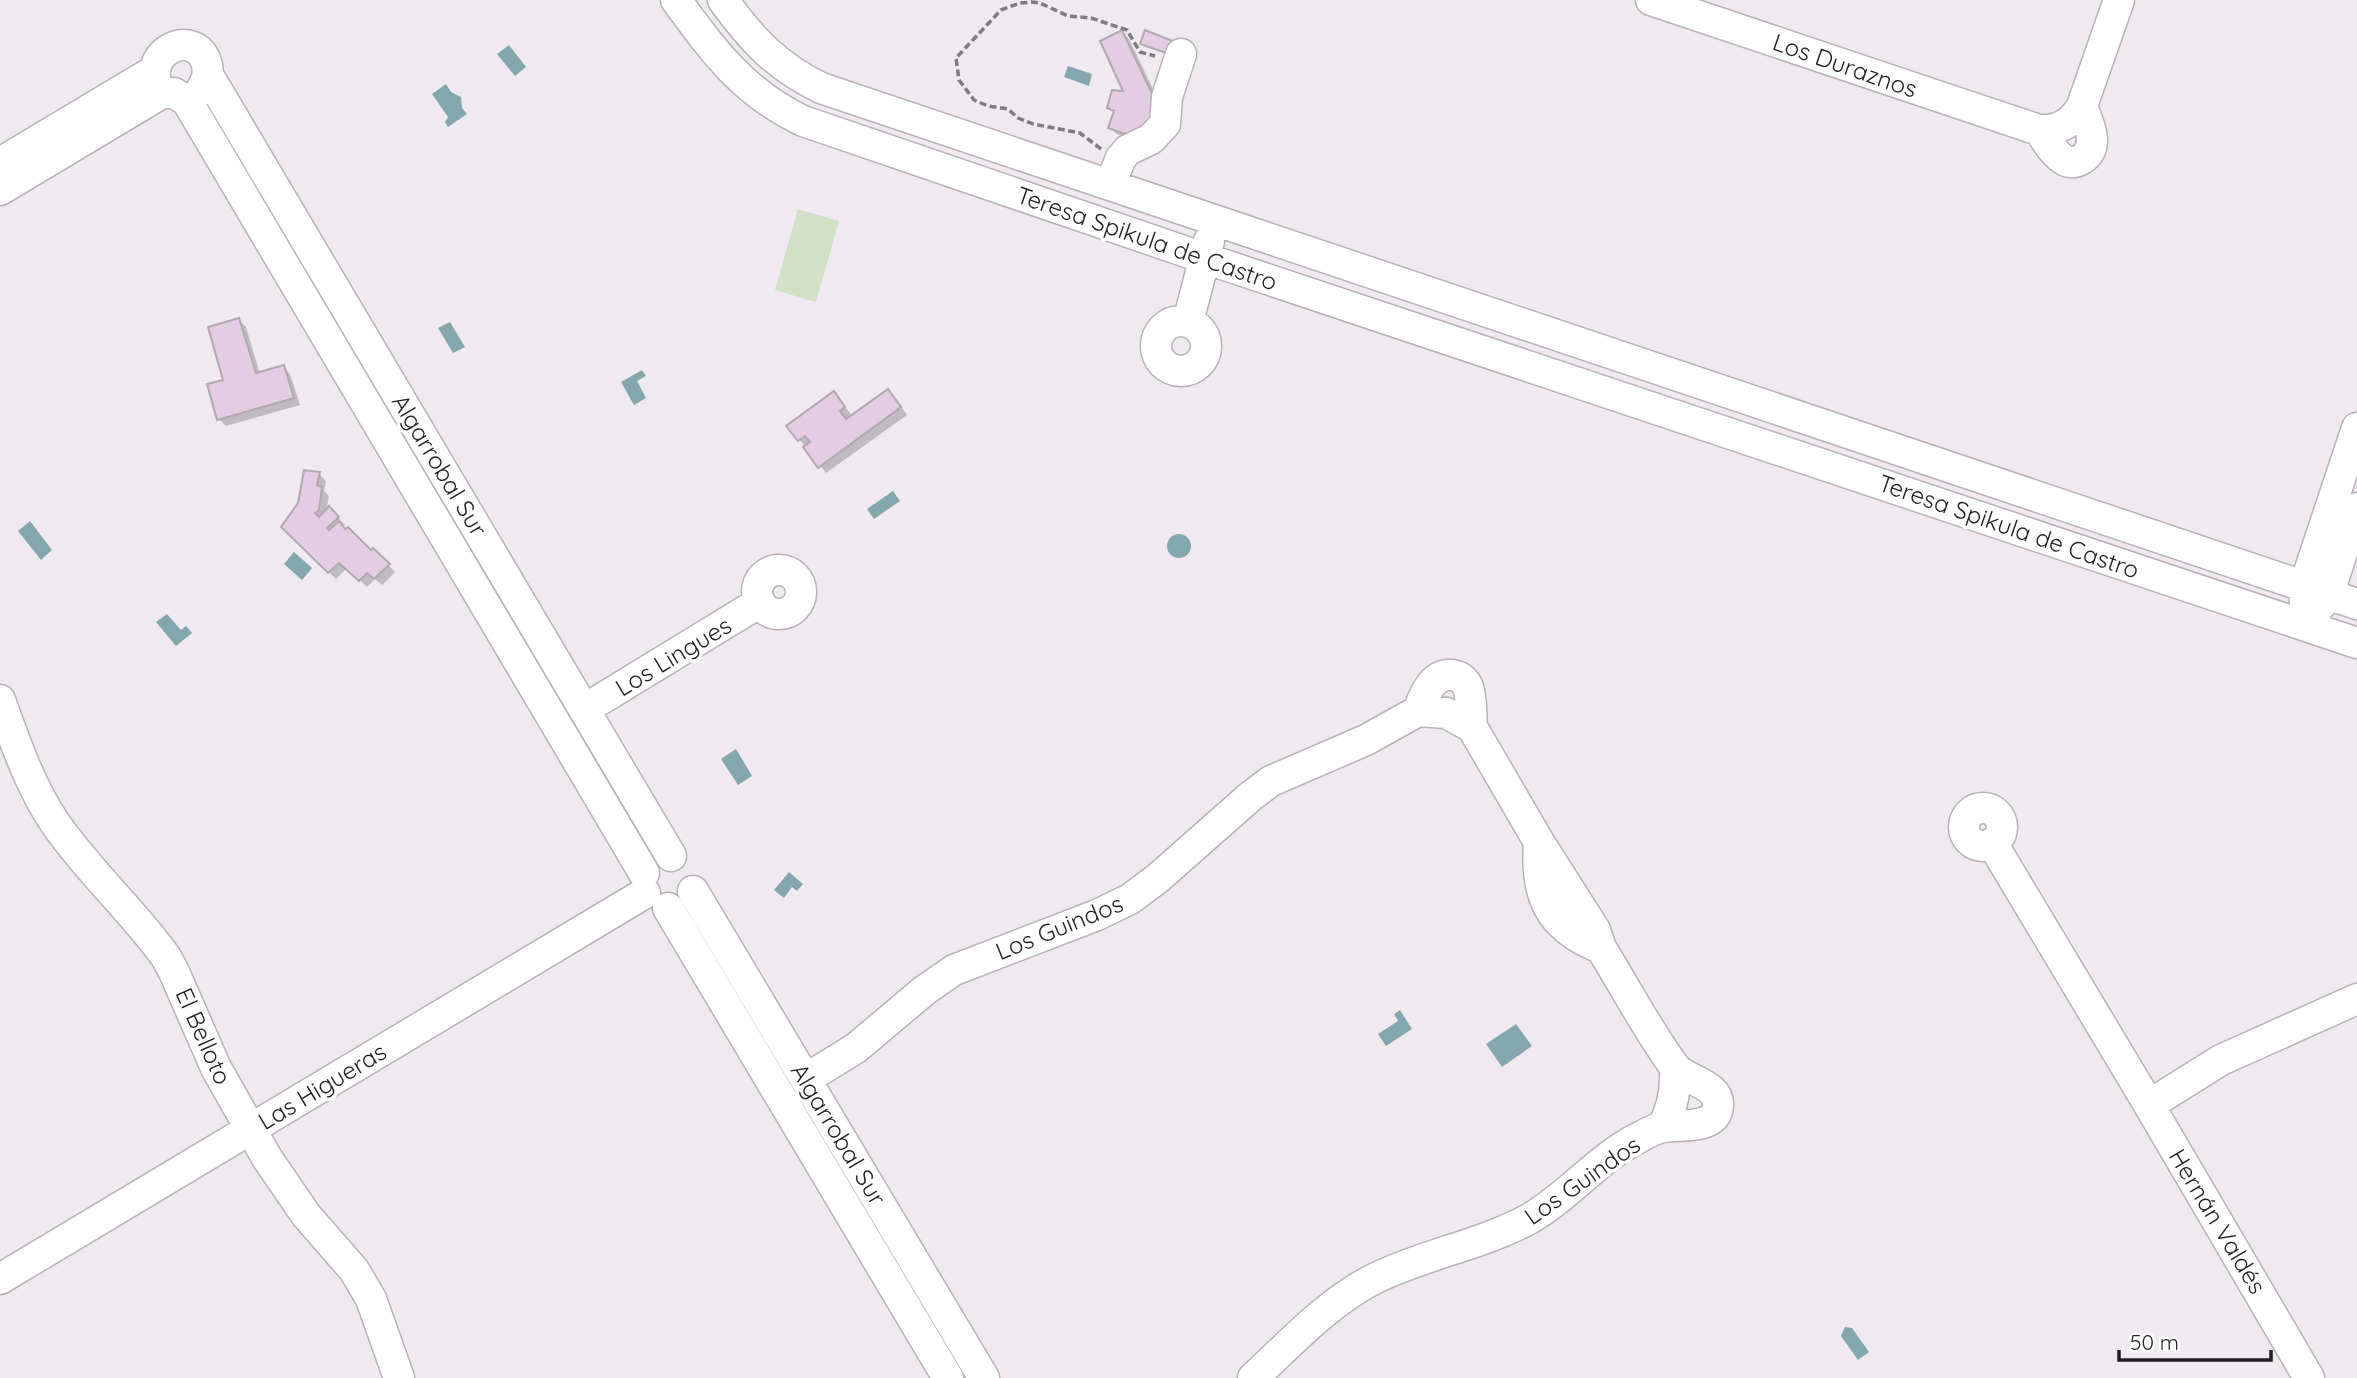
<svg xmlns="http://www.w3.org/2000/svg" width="2357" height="1378" viewBox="0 0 2357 1378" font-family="Quicksand,sans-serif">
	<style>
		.green { fill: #d2e0c8 }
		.water { fill: #83a7ad }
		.shadow { fill: #0003 }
		.building { fill: #e4cce3; stroke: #b0aab0; stroke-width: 2 }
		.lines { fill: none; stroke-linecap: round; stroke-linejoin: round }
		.minor-casing { stroke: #b8b2b8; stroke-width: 33 }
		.path { stroke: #7f7b7f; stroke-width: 3.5; stroke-dasharray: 7 3.5; stroke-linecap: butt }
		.minor { stroke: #fff; stroke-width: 30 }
		.labels { text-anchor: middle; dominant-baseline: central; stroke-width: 7; stroke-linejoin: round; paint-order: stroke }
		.street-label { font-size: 24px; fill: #201e20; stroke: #fff }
	</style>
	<rect width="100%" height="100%" fill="#f0eaf0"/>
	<path class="green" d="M798,209L839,221L816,302L775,290Z"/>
	<path class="water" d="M509,45L526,67L515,76L497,54Z
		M1068,66L1092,74L1089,86L1064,77Z
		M446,84L451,92L461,97L462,108L467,114L448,127L445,122L448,117L432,94Z
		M450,322L465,347L453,353L438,328Z
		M642,370L646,376L637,381L646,398L634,405L621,382Z
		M893,491L900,501L874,519L867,509Z
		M30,521L52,550L41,560L18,531Z
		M1167 546a12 12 0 1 1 24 0a12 12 0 1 1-24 0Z
		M294,552L312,568L302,580L284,564Z
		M167,614L181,630L186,626L192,633L176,646L156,622Z
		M736,749L752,776L738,785L721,759Z
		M789,872L803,884L797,891L792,887L784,898L774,890Z
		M1400,1010L1412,1029L1386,1046L1378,1034L1398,1021L1394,1014Z
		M1516,1024L1532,1046L1502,1067L1486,1044Z
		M1845,1327L1852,1328L1869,1352L1858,1360L1841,1336Z"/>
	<path class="shadow" d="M1122,32L1129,39L1164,112L1131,139L1117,134L1110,127L1115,113L1109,108L1126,94Z
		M239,320L246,327L260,374L283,367L290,374L300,405L226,426L219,419Z
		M834,393L853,417L895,398L907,415L826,473L789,426Z
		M319,474L326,481L324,491L329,496L326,512L329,509L345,525L342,527L371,552L373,550L395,572L382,585L375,579L367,587L347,568L336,579L283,527Z"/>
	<path class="building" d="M1122,30L1157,104L1150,126L1135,134L1122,133L1108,128L1114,111L1107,108L1112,90L1123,91L1100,41Z
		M1145,30L1173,41L1169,54L1140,44Z
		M239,318L256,373L284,365L294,398L217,420L207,384L223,380L208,327Z
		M888,389L901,407L818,468L803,447L810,442L805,436L798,441L786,426L834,391L845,407L840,411L846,419Z
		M304,470L320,472L317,485L322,487L319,510L315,513L319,517L329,506L339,517L327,528L329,530L339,521L345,529L348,527L371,550L373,548L390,564L374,579L367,573L359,581L339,563L328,573L281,527L298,503Z"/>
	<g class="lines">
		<defs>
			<path id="minor" d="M676,0C714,52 744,93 803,121L1204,258L2357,643
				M723,0C752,40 776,66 821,88L2357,604
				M1651,0L2039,130C2059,131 2072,123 2082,106L2119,0
				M208,75L671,856
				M158,88C141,50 197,26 207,65C209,75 206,82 201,90
				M2039,130C2046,140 2054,155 2066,161C2071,163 2077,162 2082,159C2101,146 2088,123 2082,106
				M0,163L154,71
				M1110,185L1121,158L1128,150L1151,139L1165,124L1167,97L1181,54
				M0,190L162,93H174L187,101L644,873
				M1156 346a25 25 0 1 1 50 0a25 25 0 1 1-50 0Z
				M1188,322L1209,241
				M757 592a22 22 0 1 1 44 0a22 22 0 1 1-44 0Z
				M2305,604L2304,587L2357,428
				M2316,611L2328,595L2357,508
				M0,700C15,742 30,786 55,823C88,871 132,910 166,957L174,972L216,1068L267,1158L306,1215L354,1270L371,1299L399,1378
				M585,709L760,602
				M1418,711C1424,695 1434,669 1456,676C1461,677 1466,682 1468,687C1472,699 1471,715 1472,727
				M1964 827a19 19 0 1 1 38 0a19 19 0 1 1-38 0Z
				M1539,842C1535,896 1549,928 1601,948
				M1992,843L2149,1105L2309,1378
				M693,891L984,1378
				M668,908L948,1378
				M806,1079L856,1048L925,990L954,970L1097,915L1130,899L1158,878L1251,796L1271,781L1366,740L1418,711L1446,713L1472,727L1539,842L1595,930L1601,948C1625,987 1647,1029 1674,1066C1684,1081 1720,1083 1718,1106C1716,1130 1681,1124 1664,1127C1656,1128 1647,1133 1640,1137C1598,1158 1569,1196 1529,1219C1481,1245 1425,1254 1376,1278C1329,1301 1291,1343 1253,1378
				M2149,1105L2221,1060L2357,999
				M1662,1127C1673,1109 1676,1091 1675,1069
				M0,1279L645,893"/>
		</defs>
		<use href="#minor" class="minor-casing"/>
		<path class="path" d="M1101,149L1080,133L1033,124L1018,118L1008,109L988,106L974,100L959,80L956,58L1001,10L1020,3L1032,2L1040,3L1068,16L1091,18L1127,30L1140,52L1155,56"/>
		<use href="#minor" class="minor"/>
	</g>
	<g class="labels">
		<g class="street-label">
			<text transform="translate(1845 65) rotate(19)">Los Duraznos</text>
			<text transform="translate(1147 238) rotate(19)">Teresa Spikula de Castro</text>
			<text transform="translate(440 465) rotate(59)">Algarrobal Sur</text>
			<text transform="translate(2009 526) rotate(19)">Teresa Spikula de Castro</text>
			<text transform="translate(673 656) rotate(-31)">Los Lingues</text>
			<text transform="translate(1059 927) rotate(-22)">Los Guindos</text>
			<text transform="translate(204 1036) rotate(66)">El Belloto</text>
			<text transform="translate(322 1086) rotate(-31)">Las Higueras</text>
			<text transform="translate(839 1134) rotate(59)">Algarrobal Sur</text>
			<text transform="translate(1582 1180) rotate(-35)">Los Guindos</text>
			<text transform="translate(2218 1221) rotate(59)">Hernán Valdés</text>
		</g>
	</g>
	<path d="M2119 1350v10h152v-10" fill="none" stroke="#201e20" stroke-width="3.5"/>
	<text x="2130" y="1350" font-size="21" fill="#201e20" stroke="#ffffff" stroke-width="5" paint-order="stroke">50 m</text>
</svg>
